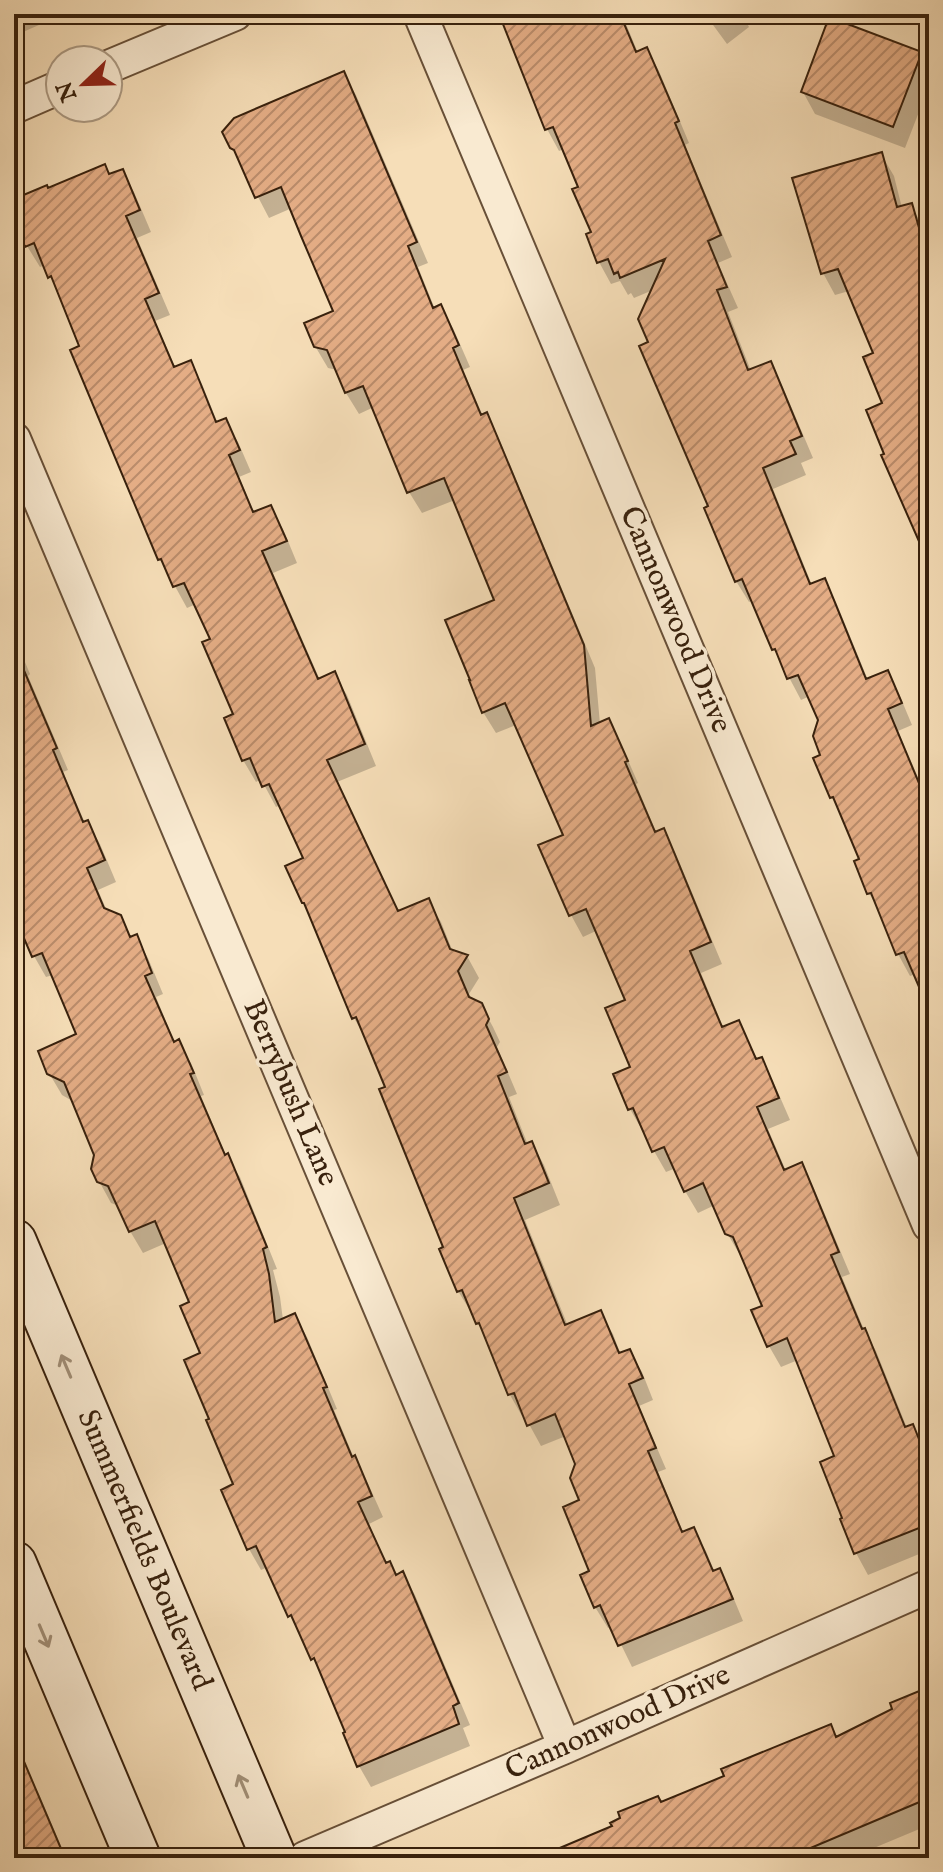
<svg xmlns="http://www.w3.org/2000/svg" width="943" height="1872" viewBox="0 0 943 1872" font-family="'IM FELL English',serif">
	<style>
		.shadow { fill: #0003 }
		.building { fill: url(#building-hatch); stroke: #38210d; stroke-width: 2 }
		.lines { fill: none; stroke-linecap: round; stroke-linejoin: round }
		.street-casing { stroke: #685038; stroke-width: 36 }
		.secondary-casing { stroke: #38210d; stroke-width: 48 }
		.street { stroke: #f9ead1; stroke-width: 32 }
		.secondary { stroke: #f9ead1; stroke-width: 44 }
		.oneway { stroke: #a29079 }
		.labels { text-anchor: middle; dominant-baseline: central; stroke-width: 7; stroke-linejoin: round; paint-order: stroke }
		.street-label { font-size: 30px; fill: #38210d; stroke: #f9ead1 }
	</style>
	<defs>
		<pattern id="building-hatch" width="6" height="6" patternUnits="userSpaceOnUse" patternTransform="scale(2)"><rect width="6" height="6" fill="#e4ad85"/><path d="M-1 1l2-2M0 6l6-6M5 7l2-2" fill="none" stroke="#ba8c6b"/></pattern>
	</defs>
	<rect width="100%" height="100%" fill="#f6deb8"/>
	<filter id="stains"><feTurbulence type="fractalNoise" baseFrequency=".0025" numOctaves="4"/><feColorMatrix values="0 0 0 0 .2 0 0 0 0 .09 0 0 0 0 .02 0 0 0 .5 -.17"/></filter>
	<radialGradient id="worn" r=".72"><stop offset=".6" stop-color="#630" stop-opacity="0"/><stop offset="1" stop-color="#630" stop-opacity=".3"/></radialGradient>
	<path class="shadow" d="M14,14H53L46,17L48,21L14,36Z
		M501,14H622L638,53L647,49L659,71L689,143L685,145L732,257L718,263L738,308L728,312L751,371L770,363L782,385L813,458L801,463L806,475L773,489L812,585L824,580L836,602L868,680L887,672L899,694L912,725L898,731L923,789L929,787V995L916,974L910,976L898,954L881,914L869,893L861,860L843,816L832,797L823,756L820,720L810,696L801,700L774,649L753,600L749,602L736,581L651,343L653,290L634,298L631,293L628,295L620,281L611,284L599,262L593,233L581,188L564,149L559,151L547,129Z
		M705,14H752L745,19L749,27L727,44Z
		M921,54L929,68V86L905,148L815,114L803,92Z
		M343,74L356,95L428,263L418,267L435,309L441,307L453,328L470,367L463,370L483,416L486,415L498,436L595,668L600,724L608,721L620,742L638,783L636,784L657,834L663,831L675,852L722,964L701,973L724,1029L738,1023L758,1060L761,1059L773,1081L790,1120L768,1129L786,1171L801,1165L813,1186L850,1274L842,1277L865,1332L876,1351L907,1428L912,1426L929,1459V1550L868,1575L856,1553L843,1520L837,1457L798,1360L781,1367L769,1346L765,1307L744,1257L740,1255L727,1233L715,1205L698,1213L685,1191L676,1168L666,1172L654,1151L644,1129L642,1130L630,1109L632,1068L628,1001L598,930L583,937L571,915L541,846L566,836L516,725L496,733L483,712L496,601L455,500L422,513L409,492L374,407L359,414L346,393L337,370L328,368L315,346L336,312L292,208L269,218L232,147Z
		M881,154L894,176L902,208L911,205L923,227L929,247V558L885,404L876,354L849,291L835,295L823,273Z
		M122,171L134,192L151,232L137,238L170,315L155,321L176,369L190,363L202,384L218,424L225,421L238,442L251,472L239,477L255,514L270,508L283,529L297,563L273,573L320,680L334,674L347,695L376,766L337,782L399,913L428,901L441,922L453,952L467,956L479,978L469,994L472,1000L481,1005L493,1027L500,1042L497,1047L517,1094L509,1097L528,1145L532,1143L544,1165L560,1205L525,1220L568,1326L600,1313L613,1334L621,1355L629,1351L642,1372L653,1400L639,1406L666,1469L658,1472L684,1534L693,1530L706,1551L715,1573L719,1571L731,1592L743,1621L632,1667L612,1626L608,1628L595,1607L577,1464L566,1436L541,1446L524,1415L522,1416L510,1395L489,1344L472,1311L471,1312L458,1291L446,1249L388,1088L366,1039L354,1018L306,859L281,805L276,807L261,779L256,782L243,760L236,715L212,640L196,604L187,608L160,559L61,295L45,265L40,267L27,246L14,214V201L48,191L109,176Z
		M14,636L30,674L28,676L68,770L63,772L85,823L87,822L100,844L116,882L98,890L107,911L119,917L131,938L136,937L148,958L163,994L156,997L175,1043L178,1042L191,1063L204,1095L201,1096L226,1156L240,1177L277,1269L273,1270L280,1297L283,1320L294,1315L307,1337L337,1409L334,1410L354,1458L366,1479L383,1517L369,1524L387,1565L397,1576L403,1574L415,1595L470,1725L463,1728L470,1746L371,1787L359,1766L325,1680L290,1616L268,1567L261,1570L249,1549L236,1486L211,1420L203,1354L192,1303L166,1243L143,1253L130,1231L119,1206L111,1203L99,1181L97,1155L74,1102L62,1095L49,1073L79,1035L53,975L46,977L34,956L20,923L14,926Z
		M929,1689V1825L850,1858H569L660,1804L726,1778L830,1726L837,1739L895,1710Z
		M27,1773L39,1794L66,1858H14V1778Z"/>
	<path class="building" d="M499,14H620L636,52L647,47L679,121L675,123L721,235L708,241L727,287L717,290L748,370L771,361L802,436L790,441L796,454L763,468L810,584L825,578L866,679L888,670L902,703L888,709L921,788L929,785V1010L904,952L896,955L871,893L867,894L854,861L859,859L833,797L830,798L813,758L820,755L813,736L818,720L798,675L787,679L775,649L772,650L742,579L735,582L704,508L708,506L639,346L648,342L638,319L665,259L620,278L618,272L614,274L608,259L597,263L586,234L591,232L572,189L578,187L553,127L545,130Z
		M829,17L922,52L893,127L801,92Z
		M344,71L417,242L408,246L433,308L441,304L459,345L453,348L481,415L487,412L584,645L591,726L609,718L628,761L625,762L655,832L664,828L711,942L690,951L722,1027L739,1020L756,1059L762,1057L779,1098L757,1107L784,1170L802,1162L839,1252L831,1255L862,1329L865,1328L905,1427L913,1424L928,1462L920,1466L929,1489V1524L854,1554L840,1519L842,1518L820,1462L834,1456L787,1338L767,1347L751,1310L762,1306L733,1237L725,1234L703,1183L684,1192L664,1147L652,1152L633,1108L628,1110L613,1074L630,1067L605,1008L625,1000L586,909L569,916L538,845L563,835L505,703L482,713L469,680H470L445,620L494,600L444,478L407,493L363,386L345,393L327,350L314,347L304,323L333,311L301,236L281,187L255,198L234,150L230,148L222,132L234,118Z
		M882,152L897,207L912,203L929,263V564L881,455L884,454L866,410L882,403L863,357L873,353L838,269L821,274L792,178Z
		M105,164L109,174L123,169L140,210L126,216L159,293L145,299L174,367L191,360L216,422L226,418L240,450L229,455L253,512L271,505L287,541L262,551L318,679L335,671L365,744L327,760L398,911L429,898L450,949L468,955L458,971L469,997L482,1003L489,1019L486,1025L507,1072L498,1076L525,1144L532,1141L549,1183L514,1198L565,1325L601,1310L619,1353L630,1349L643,1378L629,1384L656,1448L648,1451L682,1532L694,1527L713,1571L720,1568L733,1599L618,1646L600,1605L594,1608L580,1575L589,1571L563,1507L579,1500L570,1478L575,1464L555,1414L527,1426L514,1393L508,1395L479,1323L476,1324L462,1290L457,1292L439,1249L443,1247L379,1089L385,1087L356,1017L352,1019L304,903H302L285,866L303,858L269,784L262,787L250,758L242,761L224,718L233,714L202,642L210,639L184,583L173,587L161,559L158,560L70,350L79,346L51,276L48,278L34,243L25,247L14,220V199L47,185L48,188Z
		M14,647L57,748L53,750L83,822L88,820L105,860L87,868L104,908L121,915L130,937L137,934L152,973L145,976L174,1042L179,1039L194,1073L190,1074L225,1155L228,1153L267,1247L263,1249L269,1274L275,1322L295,1313L327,1387L323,1388L352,1457L355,1455L372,1496L358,1502L386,1563L390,1561L396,1575L403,1571L459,1703L453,1706L459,1724L357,1767L343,1733L345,1732L314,1658L311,1660L291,1615L288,1617L256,1546L247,1550L221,1490L233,1484L206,1420L209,1419L184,1360L200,1353L180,1306L189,1302L155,1221L129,1232L108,1186L97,1182L91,1169L94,1155L64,1082L47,1074L38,1051L76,1034L42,953L32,957L14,915Z
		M929,1687V1798L787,1858H536L612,1826L610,1823L620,1818L618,1812L658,1796L661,1802L724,1776L721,1769L831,1724L836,1737L892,1709L890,1703Z
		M14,1738L65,1858H14Z"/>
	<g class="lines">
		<defs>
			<path id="street" d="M420,14L929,1225
				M108,67L235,14
				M14,107L60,87
				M14,439L565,1747
				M305,1858L565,1747L929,1586"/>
			<path id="secondary" d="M14,1242L274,1858
				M14,1564L138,1858"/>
		</defs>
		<use href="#street" class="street-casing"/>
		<use href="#secondary" class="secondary-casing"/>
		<use href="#street" class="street"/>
		<use href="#secondary" class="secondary"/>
	</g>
	<defs><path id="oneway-shaft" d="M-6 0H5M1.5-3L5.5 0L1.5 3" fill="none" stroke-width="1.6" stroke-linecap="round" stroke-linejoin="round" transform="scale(2)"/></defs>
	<g class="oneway">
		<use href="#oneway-shaft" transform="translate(66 1366) rotate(-113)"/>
		<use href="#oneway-shaft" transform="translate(44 1636) rotate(67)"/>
		<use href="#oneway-shaft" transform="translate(243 1786) rotate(-113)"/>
	</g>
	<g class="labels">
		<g class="street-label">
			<text transform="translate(675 620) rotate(67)">Cannonwood Drive</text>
			<text transform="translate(290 1093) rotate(67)">Berrybush Lane</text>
			<text transform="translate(144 1550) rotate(67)">Summerfields Boulevard</text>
			<text transform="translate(618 1723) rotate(-24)">Cannonwood Drive</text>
		</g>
	</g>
	<rect width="943" height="1872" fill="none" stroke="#f6deb8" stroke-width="48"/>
	<rect x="16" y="16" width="911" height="1840" fill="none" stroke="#38210d" stroke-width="4"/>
	<rect x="24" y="24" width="895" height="1824" fill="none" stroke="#38210d" stroke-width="2"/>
	<g transform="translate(84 84) rotate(247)"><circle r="38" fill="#f9ead1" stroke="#ac9a83" stroke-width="2"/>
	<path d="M0-6L14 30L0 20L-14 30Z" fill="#8f2418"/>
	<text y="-12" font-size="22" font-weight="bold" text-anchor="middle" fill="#38210d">N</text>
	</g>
	<rect width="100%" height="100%" filter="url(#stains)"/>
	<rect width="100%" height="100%" fill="url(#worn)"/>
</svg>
